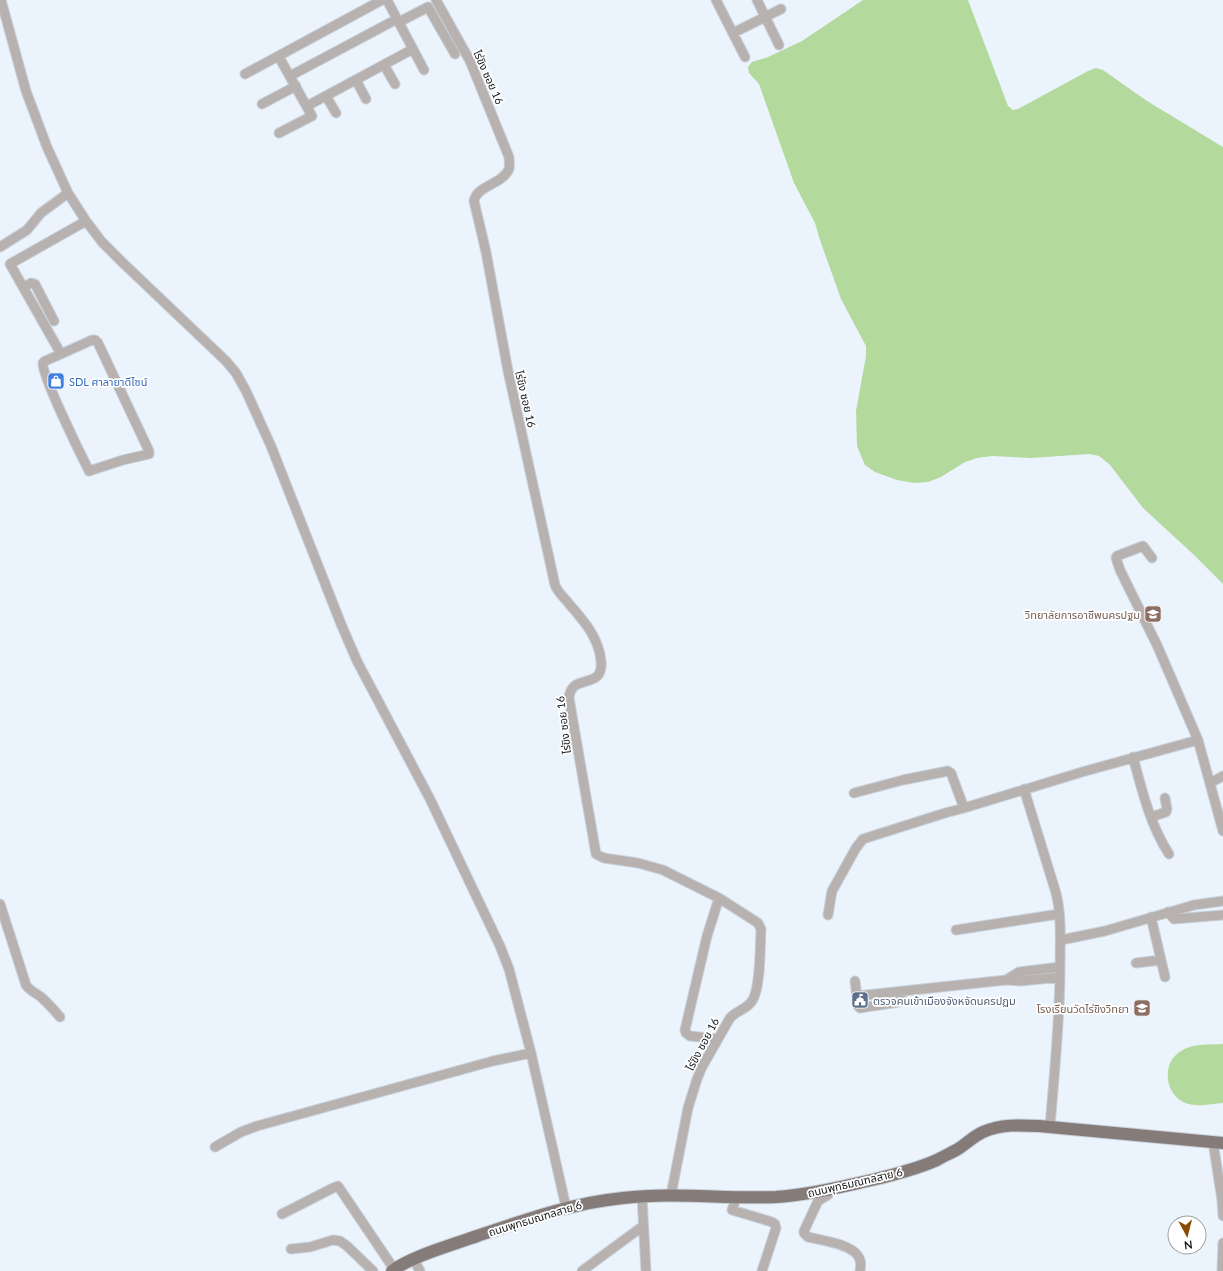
<svg xmlns="http://www.w3.org/2000/svg" width="1223" height="1271" viewBox="0 0 1223 1271" font-family="Lato,'Noto Sans Thai',sans-serif">
	<style>
		.green { fill: #b3d99d }
		.lines { fill: none; stroke-linecap: round; stroke-linejoin: round }
		.minor-casing { stroke: #c9d1d9; stroke-width: 11 }
		.major-casing { stroke: #c9d1d9; stroke-width: 14 }
		.minor { stroke: #b7b1b0; stroke-width: 9 }
		.major { stroke: #857b79; stroke-width: 12 }
		.labels { text-anchor: middle; dominant-baseline: central; stroke-width: 3.5; stroke-linejoin: round; paint-order: stroke }
		.street-label { font-size: 11px; fill: #16191c; stroke: #fff }
		.shop-label { font-size: 11px; fill: #366cbe; stroke: #fff; text-anchor: start }
		.education-label { font-size: 11px; fill: #785e54; stroke: #fff; text-anchor: end }
		.service-label { font-size: 11px; fill: #4e5e75; stroke: #fff; text-anchor: start }
	</style>
	<rect width="100%" height="100%" fill="#ebf4fd"/>
	<path class="green" d="M863,0H968L1008,106L1013,110L1018,109L1088,71L1096,68L1103,70L1147,101L1223,147V584L1193,554L1143,508L1110,465L1099,456L1089,454L1031,458L992,456L977,458L965,462L941,477L928,482L914,483L897,480L875,472L865,465L857,446L856,411L866,356V346L841,299L820,240L815,223L794,183L759,84L749,73L748,67L752,62L768,57L802,41Z
		M1223,1044V1103C1210,1104 1195,1108 1183,1102C1164,1092 1162,1062 1181,1051C1192,1043 1210,1045 1223,1044Z"/>
	<g class="lines">
		<defs>
			<path id="minor" d="M1,0L26,91L47,147L68,193L86,221L102,242L122,262L226,361L236,373L246,391L271,446L341,624L357,661L430,799L500,946L509,969L531,1053L566,1207
				M387,0L424,70
				M436,0L470,61L509,157C509,161 510,166 509,169C502,185 477,185 474,201L486,252L508,371L555,585C558,593 565,598 570,605C584,621 599,638 601,661C604,691 571,672 569,698L596,854L604,858L638,863L663,870L719,898L758,923L761,929C760,945 761,988 752,1001C747,1009 736,1011 730,1018L702,1067L697,1079L688,1108L671,1195
				M716,0L745,57
				M757,0L779,45
				M399,22L428,7L455,54
				M733,33L781,9
				M279,57L312,116L279,133
				M384,65L395,84
				M245,74L382,0
				M290,76L397,19
				M356,80L366,99
				M326,96L336,113
				M262,104L296,86
				M307,106L413,49
				M0,247L27,230L41,213L68,193
				M24,287L31,283L35,284L54,321
				M61,354L45,361L43,363C41,374 82,457 89,471L123,460L149,454V451L98,343L95,340H92L61,354L10,264L86,221
				M1152,558L1143,546L1117,556L1116,558L1120,570L1157,645L1198,740L1223,831
				M1133,757C1142,790 1150,825 1169,854
				M1210,783L1223,776
				M1024,789L1056,893C1062,917 1060,943 1060,969C1060,1021 1054,1075 1050,1127
				M854,793L903,780L948,771L951,773L964,808L1082,772L1198,740
				M1151,817L1166,812L1167,809L1165,798
				M0,904L26,985C30,991 36,993 41,997C48,1003 54,1010 60,1017
				M1168,912L1174,919L1223,915
				M828,915L832,891L856,848L863,839L945,813L964,808
				M1151,917L1165,977
				M956,930L1059,914
				M1061,940L1105,931L1194,905L1223,901
				M1136,963L1161,960
				M1006,980L1019,972L1060,967
				M855,981L858,1006L860,1008L899,1002L901,1000L902,992
				M857,996L1006,980L1021,981L1060,977
				M717,1039L690,1036L686,1033L685,1030L707,936L719,898
				M1213,1142L1222,1200L1223,1216
				M215,1147L241,1132L257,1126L493,1061L531,1053
				M830,1190L828,1195L818,1201L804,1231V1233L808,1237C821,1240 851,1244 858,1256C861,1260 861,1266 860,1271
				M642,1196L646,1271
				M737,1196L732,1210L772,1222L775,1224L776,1228L762,1271
				M282,1214L333,1188L338,1186L394,1269
				M291,1249L310,1247L333,1240L340,1241L347,1246L373,1271
				M414,1260L420,1271
				M582,1271L643,1226
				M1222,1271L1223,1243"/>
			<path id="major" d="M392,1271C412,1256 452,1245 477,1236C525,1220 572,1203 623,1198C674,1192 725,1199 776,1197C808,1195 840,1187 872,1180C893,1175 917,1169 937,1160C944,1156 951,1153 958,1149C966,1144 974,1136 983,1132C1001,1124 1020,1125 1039,1126L1223,1143"/>
		</defs>
		<use href="#minor" class="minor-casing"/>
		<use href="#major" class="major-casing"/>
		<use href="#minor" class="minor"/>
		<use href="#major" class="major"/>
	</g>
	<defs>
		<symbol id="shop-square" viewBox="-11 -11 22 22"><rect x="-9" y="-9" width="18" height="18" rx="4" fill="#3f7fe0" stroke="#fff"/><path d="M-5-2.5h2.3a2.7 3.5 0 0 1 5.4 0H5L5.5 6h-11ZM-1.5-2.5h3a1.5 2.3 0 0 0-3 0Z" fill="#fff"/></symbol>
		<symbol id="university-square" viewBox="-11 -11 22 22"><rect x="-9" y="-9" width="18" height="18" rx="4" fill="#8d6e63" stroke="#fff"/><path d="M0-5L7-2L0 1L-7-2ZM-4 1L0 2.5L4 1V4Q0 6-4 4Z" fill="#fff"/></symbol>
		<symbol id="civic-square" viewBox="-11 -11 22 22"><rect x="-9" y="-9" width="18" height="18" rx="4" fill="#5c6f8a" stroke="#fff"/><path d="M-.6-6.5H3V-4.5H.6V-3L4-1V1h2V6H-6V1h2V-1L-.6-3ZM-1.2 2.5V6h2.4V2.5Z" fill="#fff"/></symbol>
		<symbol id="school-square" viewBox="-11 -11 22 22"><rect x="-9" y="-9" width="18" height="18" rx="4" fill="#8d6e63" stroke="#fff"/><path d="M0-5L7-2L0 1L-7-2ZM-4 1L0 2.5L4 1V4Q0 6-4 4Z" fill="#fff"/></symbol>
	</defs>
	<g fill-rule="evenodd">
		<use href="#shop-square" x="46" y="371" width="20" height="20"/>
		<use href="#university-square" x="1143" y="604" width="20" height="20"/>
		<use href="#civic-square" x="850" y="990" width="20" height="20"/>
		<use href="#school-square" x="1132" y="998" width="20" height="20"/>
	</g>
	<g class="labels">
		<g class="street-label">
			<text transform="translate(489 77) rotate(66)">ไร่ขิง ซอย 16</text>
			<text transform="translate(526 399) rotate(77)">ไร่ขิง ซอย 16</text>
			<text transform="translate(563 725) rotate(-97)">ไร่ขิง ซอย 16</text>
			<text transform="translate(702 1044) rotate(-62)">ไร่ขิง ซอย 16</text>
			<text transform="translate(855 1182) rotate(-13)">ถนนพุทธมณฑลสาย 6</text>
			<text transform="translate(535 1218) rotate(-17)">ถนนพุทธมณฑลสาย 6</text>
		</g>
		<g class="shop-label">
			<text x="69" y="381">SDL ศาลายาดีไซน์</text>
		</g>
		<g class="education-label">
			<text x="1140" y="614">วิทยาลัยการอาชีพนครปฐม</text>
			<text x="1129" y="1008">โรงเรียนวัดไร่ขิงวิทยา</text>
		</g>
		<g class="service-label">
			<text x="873" y="1000">ตรวจคนเข้าเมืองจังหจัดนครปฏม</text>
		</g>
	</g>
	<g transform="translate(1187 1235) rotate(173)"><circle r="19" fill="#ffffff" stroke="#a2a3a4"/>
	<path d="M0-3L7 15L0 10L-7 15Z" fill="#874b06"/>
	<text y="-6" font-size="11" font-weight="bold" text-anchor="middle" fill="#16191c">N</text>
	</g>
</svg>
